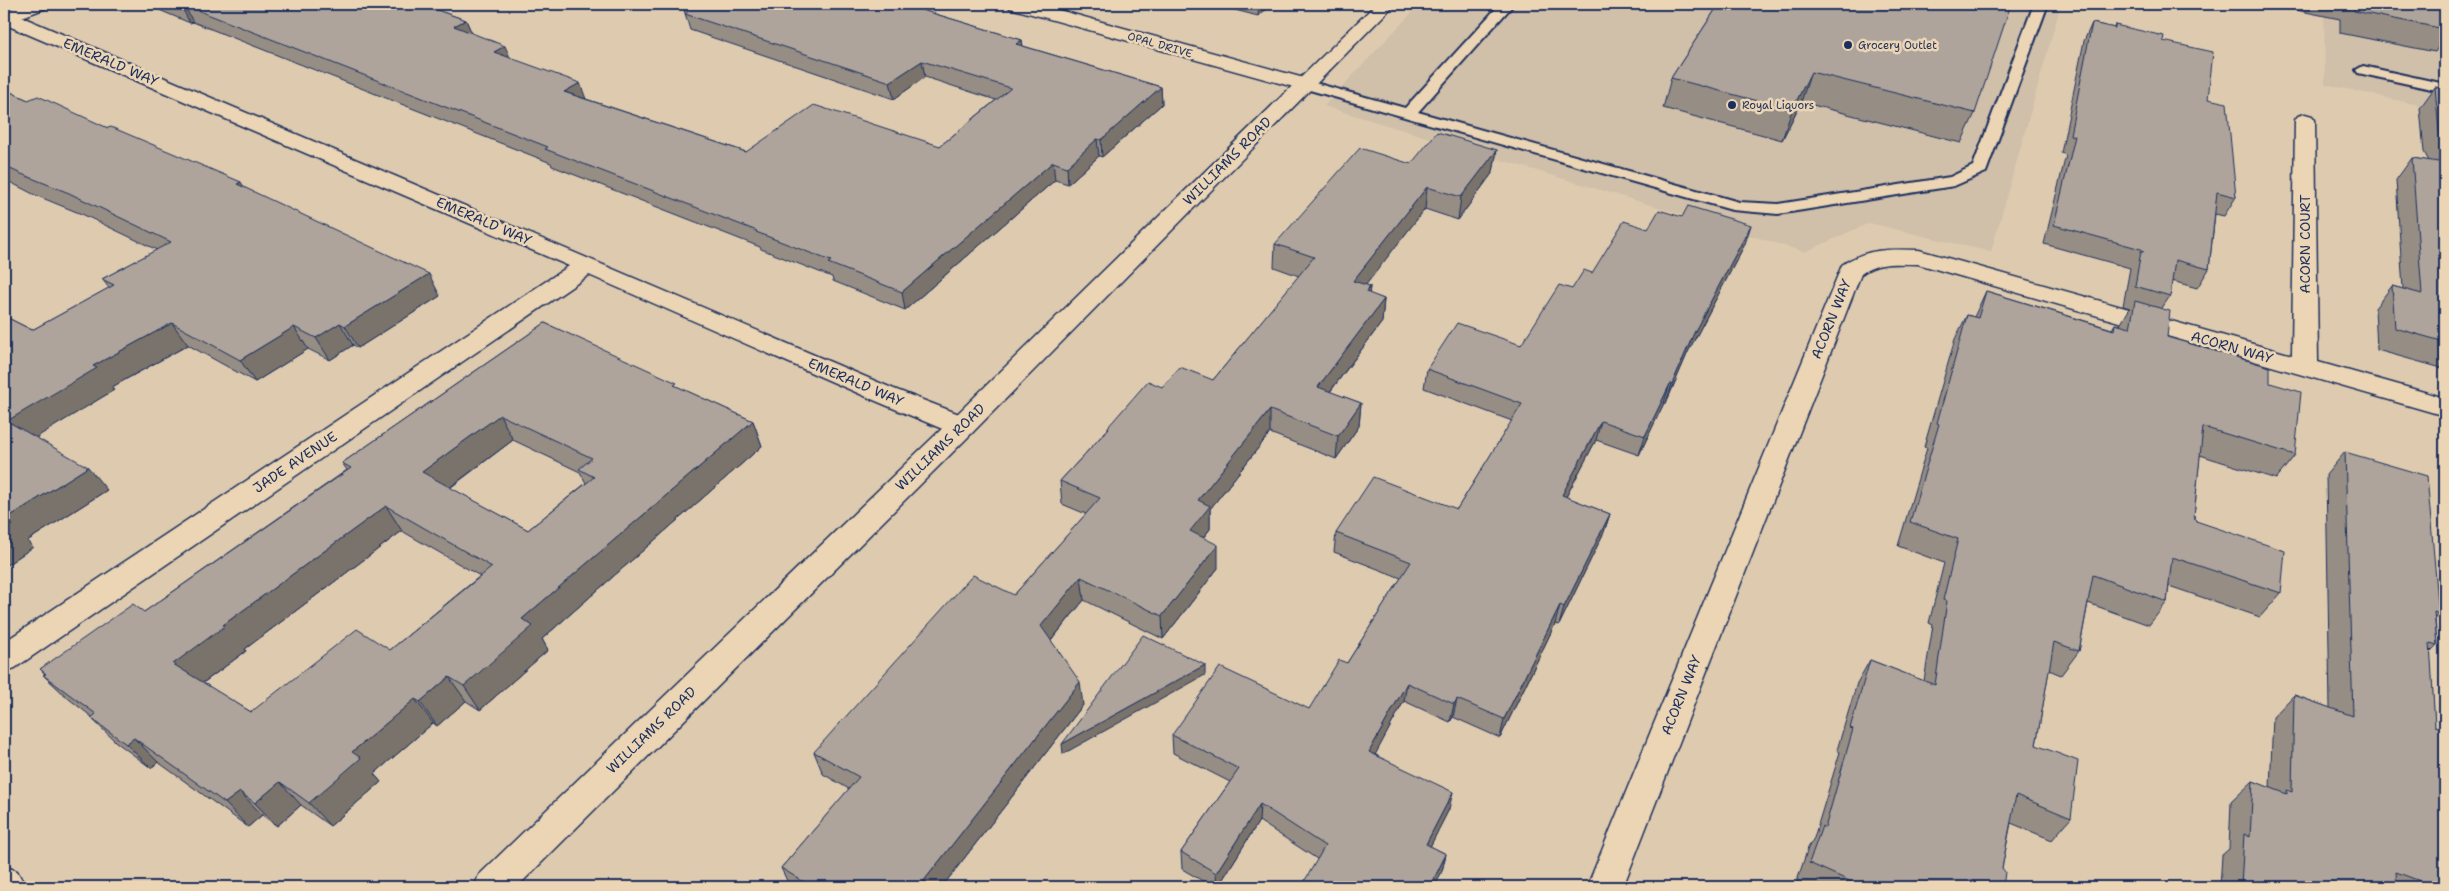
<svg xmlns="http://www.w3.org/2000/svg" width="2449" height="891" viewBox="0 0 2449 891" font-family="'Shantell Sans',sans-serif">
	<style>
		.built { fill: #d0bfa9 }
		.lines { fill: none; stroke-linecap: round; stroke-linejoin: round }
		.lane-casing { stroke: #1b2f5e; stroke-width: 4 }
		.street-casing { stroke: #1b2f5e; stroke-width: 3 }
		.secondary-casing { stroke: #1b2f5e; stroke-width: 3 }
		.lane { fill: #ebd5b4; fill-rule: evenodd }
		.street { fill: #ebd5b4; fill-rule: evenodd }
		.secondary { fill: #ebd5b4; fill-rule: evenodd }
		.wall { fill: #968d85; stroke: #1b2f5e; fill-rule: evenodd }
		.shaded-wall { fill: #7a736c; stroke: #1b2f5e }
		.building { fill: #aea49b; stroke: #1b2f5e; fill-rule: evenodd }
		.poi-dot { fill: #1b2f5e; stroke: #ebd5b4; stroke-width: 2 }
		.labels { text-anchor: middle; dominant-baseline: central; stroke-width: 5; stroke-linejoin: round; paint-order: stroke }
		.far-street-label { font-size: 11px; fill: #1b2f5e; stroke: #ebd5b4 }
		.far-poi-label { font-size: 11px; fill: #1b2f5e; stroke: #ebd5b4; text-anchor: start }
		.street-label { font-size: 14px; fill: #1b2f5e; stroke: #ebd5b4 }
	</style>
	<rect width="100%" height="100%" fill="#decbaf"/>
	<filter id="ink" filterUnits="userSpaceOnUse"><feTurbulence type="fractalNoise" baseFrequency=".02" numOctaves="2"/><feDisplacementMap in="SourceGraphic" scale="10" xChannelSelector="R" yChannelSelector="G"/><feConvolveMatrix kernelMatrix="1 2 1 2 8 2 1 2 1" color-interpolation-filters="sRGB"/></filter>
	<g filter="url(#ink)">
		<path class="built" d="M1420,4H2061L1991,252L1869,223L1805,252L1324,106Z
			M2324,4H2445V111L2325,84Z"/>
		<g class="lines">
			<defs>
				<path id="lane" d="M1500,4H1514L1418,112L1739,202L1778,204L1950,177L1973,166L2034,4H2048L1986,172L1954,186L1778,214L1732,210L1299,87L1297,84L1304,80L1405,108Z
					M2363,66L2445,84V92L2358,73L2356,70Z"/>
				<path id="street" d="M23,4H48L46,8L22,17L894,389L972,419L976,426L972,433L962,435L952,433L876,401L589,275L15,668L4,672V642L569,266L4,24V11Z
					M1008,4H1037L1311,80L1314,84L1311,88L1304,90L1297,88L1010,8Z
					M2305,114L2312,116L2315,120L2318,362L2445,398V416L1918,264C1897,264 1878,261 1861,274L1623,887H1587L1842,265C1866,248 1891,249 1919,250L2292,355L2295,120L2298,116Z
					M4,866L17,871L26,887H4Z"/>
				<path id="secondary" d="M1376,4H1395L972,433L517,887H474L479,875L952,419Z"/>
			</defs>
			<use href="#lane" class="lane-casing"/>
			<use href="#street" class="street-casing"/>
			<use href="#secondary" class="secondary-casing"/>
			<use href="#lane" class="lane"/>
			<use href="#street" class="street"/>
			<use href="#secondary" class="secondary"/>
		</g>
		<path class="wall" d="M145,4H419L466,20L471,32L510,57L586,99L746,152L940,146L996,100L925,77L894,99L690,30L684,10L692,5L688,4H902L1022,40L1023,46L1161,87L1162,104L1102,157L1099,156L1068,184L1055,180L905,310L833,281L832,277L761,249L760,247L552,166L551,163L193,22L190,23Z
			M1212,4H1273L1258,16Z
			M1719,4L1975,113L1961,143L1801,102L1782,140L1663,108L1671,78Z
			M2266,4H2445V37L2435,52L2340,33V19Z
			M2092,23L2114,28L2115,25L2163,41L2208,99L2236,197L2224,216L2215,214L2209,269L2197,288L2172,281L2170,296L2162,308L2167,337L2270,383L2295,455L2276,479L2200,455L2194,516L2196,521L2281,593L2260,617L2169,586L2167,602L2149,625L2088,603L2079,651L2061,675L2049,670L2036,745L2071,818L2052,840L2011,823L2002,868L2003,887H1802L1796,884L1808,848L1814,838L1840,752L1837,750L1857,683L1870,660L1924,681L1933,625L1929,623L1944,563L1898,546L1927,448L1924,447L1955,339L1967,315L1974,317L1986,291L2112,329L2115,324L2120,325L2130,308L2123,306L2130,268L2044,244L2066,155L2061,153L2084,41Z
			M2435,87L2445,89V369L2377,350L2375,308L2392,286L2403,289L2396,180L2412,158L2429,161L2424,152L2420,108Z
			M4,89L28,100L108,128L245,188L440,296L358,348L353,345L330,360L308,349L255,382L188,345L112,387L114,390L36,437L107,490L27,541L33,547L4,567V316L32,330L109,288L102,279L157,250L84,215L35,195L4,179Z
			M1497,150L1493,172L1458,220L1425,209L1365,285L1370,286L1369,294L1384,299L1382,322L1330,392L1361,403L1359,426L1336,459L1270,433L1210,509V529L1203,538L1218,568L1163,639L1084,600L1051,641L1083,705L942,887H790L781,868L849,789L823,774L814,752L1014,595L1086,514L1062,504L1060,481L1108,429V427L1162,387L1213,380L1299,276L1274,267L1275,244L1411,164Z
			M1648,229L1745,244L1688,352L1666,403H1664L1639,455L1596,440L1566,497L1610,514L1604,532L1559,625L1555,624L1500,738L1453,717L1450,722L1404,701L1375,754L1449,809L1430,846L1446,854L1442,871L1317,859L1259,821L1218,887H1213L1182,869L1181,852L1230,782L1173,753L1172,735L1309,709L1347,663L1401,578L1334,552L1336,533L1457,509L1512,421L1424,388L1427,369L1521,345L1572,289Z
			M545,323L678,387L753,421L762,446L542,639L548,650L480,710L466,701L437,726L433,723L374,774L381,782L330,826L301,805L277,826L262,815L248,827L158,762L151,768L116,742L91,718L92,717L69,699L43,675L45,674L40,669L144,612L347,470L342,463ZM513,440L580,472L586,483L528,530L450,488ZM402,531L480,576L390,650L251,712L203,683L246,651L245,649Z
			M2345,452L2439,614L2435,618L2437,645L2430,652L2445,887H2219H2220L2222,855L2229,849L2231,802L2253,781L2270,788L2273,717L2294,695L2330,708L2326,475Z"/>
		<path class="shaded-wall" d="M1259,4H1273L1258,16Z
			M184,5L193,22L190,23L181,6Z
			M466,20L473,36L454,26Z
			M1022,40L1024,57L1016,44Z
			M505,46L512,62L494,52Z
			M922,61L925,77L894,99L890,82Z
			M1811,72L1801,102L1782,140L1792,110Z
			M580,83L586,99L564,92Z
			M1161,87L1162,104L1102,157L1101,140Z
			M1097,139L1099,156L1068,184L1067,167Z
			M1497,150L1493,172L1458,220L1461,197Z
			M1053,162L1055,180L905,310L902,292Z
			M241,182L254,203L237,184Z
			M1427,187L1425,209L1351,304L1353,281Z
			M1751,225L1745,244L1688,352L1666,403L1672,384L1694,333Z
			M429,274L440,296L358,348L345,326Z
			M1370,286L1368,309L1366,292Z
			M1384,299L1382,322L1316,410L1318,387Z
			M172,323L188,345L112,387L114,390L27,443L7,421L93,366Z
			M340,323L353,345L330,360L316,338Z
			M294,327L308,349L255,382L240,360Z
			M1670,384L1664,403L1639,455L1645,436Z
			M1361,403L1359,426L1336,459L1338,436Z
			M1270,410V433L1210,509V529L1190,554V531L1198,500Z
			M500,415L513,440L437,497L422,472Z
			M753,421L762,446L542,639L548,650L480,710L464,686L522,619Z
			M1601,421L1596,440L1557,514L1562,495Z
			M88,467L107,490L27,541L33,547L4,567V520Z
			M386,506L402,531L245,649L246,651L196,688L173,664L223,625Z
			M1610,514L1604,532L1559,625L1564,607Z
			M1218,545V568L1163,639L1162,616Z
			M1081,577L1084,600L1044,649L1041,626Z
			M1560,605L1555,624L1500,738L1504,719Z
			M1205,665V675L1063,754L1062,744Z
			M449,677L466,701L437,726L420,702Z
			M1080,682L1083,705L942,887H919Z
			M1407,683L1404,701L1367,770L1369,752Z
			M415,699L433,723L374,774L381,782L330,826L309,803L352,752Z
			M1457,699L1453,717L1450,722L1454,704Z
			M134,738L158,762L151,768L126,744Z
			M280,782L301,805L277,826L255,803Z
			M240,792L262,815L248,827L225,803Z
			M1453,792L1449,809L1423,861L1426,844Z
			M1260,804L1259,821L1218,887H1217L1216,873Z
			M1446,854L1442,871L1435,887H1430Z"/>
		<path class="building" d="M175,4H419L466,20L454,26L505,46L494,52L580,83L564,92L746,152L814,105L940,146L1011,88L922,61L890,82L685,14L689,11L684,10L694,4H902L1022,40L1016,44L1161,87L1101,140L1097,139L1067,167L1053,162L902,292L828,263L831,261L756,232L757,231L545,149L548,147L184,5L181,6Z
			M1719,4H2011L1975,113L1811,72L1792,110L1671,78Z
			M2354,4H2445V29L2354,11Z
			M2092,23L2115,28V25L2164,36L2163,41L2213,52L2208,99L2227,103L2236,197L2217,192L2209,269L2175,260L2170,296L2135,286L2141,251H2144L2141,249L2054,225L2075,136L2070,135Z
			M2435,87L2445,89V140L2439,131Z
			M4,89L28,100L38,96L108,128L111,127L241,182L237,184L429,274L345,326L340,323L316,338L294,327L240,360L172,323L93,366L97,368L7,421L88,467L4,520L12,525L4,531V316L32,330L114,285L102,279L171,242L69,193L19,173L4,166Z
			M1437,132L1497,150L1461,197L1427,187L1353,281L1370,286L1366,292L1384,299L1318,387L1361,403L1338,436L1270,410L1198,500L1210,506L1190,531L1218,545L1162,616L1081,577L1041,626L1080,682L919,887H812L781,868L859,777L814,752L973,575L1014,595L1100,498L1060,481L1109,428L1108,427L1148,381L1162,387L1180,367L1213,380L1314,257L1275,244L1360,148L1411,164Z
			M2412,158L2445,163V342L2395,328L2392,286L2422,294Z
			M1688,206L1751,225L1694,333L1672,384H1670L1645,436L1601,421L1562,495L1610,514L1564,607L1560,605L1504,719L1457,699L1454,704L1407,683L1369,752L1453,792L1426,844L1446,854L1430,887H1301L1325,846L1260,804L1216,873L1181,852L1239,769L1172,735L1220,667L1309,709L1339,660L1347,663L1411,562L1336,533L1373,477L1457,509L1522,404L1427,369L1457,323L1521,345L1559,285L1572,289L1584,270L1592,273L1624,221L1648,229L1659,210L1682,217Z
			M1986,291L2114,330L2115,324L2130,328L2135,301L2170,311L2167,337L2270,367V383L2301,392L2295,455L2203,427L2194,516L2196,521L2285,551L2281,593L2172,557L2167,602L2093,575L2079,651L2054,642L2036,745L2078,761L2071,818L2016,795L2002,868L2005,872L2003,887H1863L1809,863L1822,826L1825,828L1853,729L1850,728L1870,660L1935,685L1947,601L1943,600L1958,539L1910,522L1939,424L1937,423L1967,315L1978,318Z
			M545,323L677,383L674,385L753,421L522,619L533,626L464,686L449,677L420,702L415,699L352,752L361,758L309,803L280,782L255,803L240,792L225,803L134,738L126,744L91,718L96,714L43,675L46,674L40,669L133,604L144,612L351,468L342,463ZM500,415L592,458L579,469L594,477L528,530L422,472ZM386,506L492,567L390,650L357,629L251,712L173,664L225,626L223,625Z
			M2345,452L2427,476L2439,614L2434,612L2437,645L2430,643L2435,726L2444,729L2445,752V887H2436L2396,872L2397,887H2241L2244,834L2250,837L2253,781L2287,794V790L2292,792L2294,695L2353,716Z
			M1143,635L1205,665L1062,744Z"/>
	</g>
	<g class="poi-dot">
		<circle cx="1848" cy="45" r="5"/>
		<circle cx="1732" cy="105" r="5"/>
	</g>
	<g class="labels">
		<g class="far-street-label">
			<text transform="translate(1160 45) rotate(16)">OPAL DRIVE</text>
		</g>
		<g class="far-poi-label">
			<text x="1858" y="45">Grocery Outlet</text>
			<text x="1742" y="105">Royal Liquors</text>
		</g>
		<g class="street-label">
			<text transform="translate(111 62) rotate(23)">EMERALD WAY</text>
			<text transform="translate(1227 161) rotate(-45)">WILLIAMS ROAD</text>
			<text transform="translate(484 221) rotate(23)">EMERALD WAY</text>
			<text transform="translate(2305 244) rotate(-90)">ACORN COURT</text>
			<text transform="translate(1831 319) rotate(-68)">ACORN WAY</text>
			<text transform="translate(2232 347) rotate(16)">ACORN WAY</text>
			<text transform="translate(856 382) rotate(23)">EMERALD WAY</text>
			<text transform="translate(940 447) rotate(-44)">WILLIAMS ROAD</text>
			<text transform="translate(295 462) rotate(-34)">JADE AVENUE</text>
			<text transform="translate(1681 695) rotate(-68)">ACORN WAY</text>
			<text transform="translate(651 730) rotate(-44)">WILLIAMS ROAD</text>
		</g>
	</g>
	<rect width="2449" height="891" fill="none" stroke="#ebd5b4" stroke-width="20"/>
	<rect x="10" y="10" width="2429" height="871" fill="none" stroke="#1b2f5e" stroke-width="2" filter="url(#ink)"/>
</svg>
